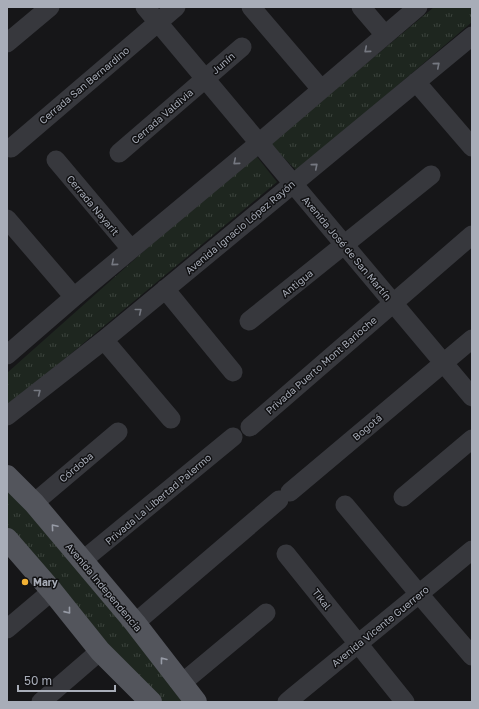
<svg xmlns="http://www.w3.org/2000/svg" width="479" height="709" viewBox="0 0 479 709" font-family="'Golos Text',sans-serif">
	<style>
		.park { fill: url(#park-tufts) }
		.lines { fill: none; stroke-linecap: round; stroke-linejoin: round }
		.minor { stroke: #37383d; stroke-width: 19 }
		.major { stroke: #53555c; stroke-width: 22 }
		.oneway { stroke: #757881 }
		.oneway2 { stroke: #979ba6 }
		.poi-dot { fill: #f2b134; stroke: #111113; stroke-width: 1.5 }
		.labels { text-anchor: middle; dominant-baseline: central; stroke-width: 3; stroke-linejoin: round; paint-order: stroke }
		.street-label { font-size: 10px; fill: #a8adb8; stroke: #111113 }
		.poi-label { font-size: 10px; font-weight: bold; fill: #a8adb8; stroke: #111113; text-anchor: start }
	</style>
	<defs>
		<pattern id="park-tufts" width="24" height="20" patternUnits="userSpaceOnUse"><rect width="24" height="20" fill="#1e261f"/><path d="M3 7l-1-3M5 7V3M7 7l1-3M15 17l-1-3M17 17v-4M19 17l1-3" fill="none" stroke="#3c433d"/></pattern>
	</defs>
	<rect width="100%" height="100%" fill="#161618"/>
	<path class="park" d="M434,7H472V22L297,171L270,144Z
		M254,153L277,182L7,407V373Z
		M7,488L128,625L186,702H161L116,657L7,527Z"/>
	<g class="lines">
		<path class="minor" d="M145,7L472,397
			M251,7L321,89
			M361,7L385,35
			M7,43L50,7
			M416,82L472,147
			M11,148L176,7
			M119,153L242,47
			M56,160L131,249
			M7,219L74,297
			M165,289L233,372
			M249,321L431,175
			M104,340L171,419
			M7,355L74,297L259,143L418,7
			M7,416L104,340L472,36
			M250,427L472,235
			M290,492L472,339
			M403,497L472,439
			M34,503L118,432
			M345,505L419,594L472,656
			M286,554L405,702
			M82,561L233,437
			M135,623L279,500
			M7,629L52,591
			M182,683L266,613
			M41,702L100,651
			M287,702C349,651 411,601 472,550"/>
		<path class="major" d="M7,476L34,503L135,623L196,702
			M7,539L52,591L100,651L151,702"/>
	</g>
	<defs><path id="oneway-chevron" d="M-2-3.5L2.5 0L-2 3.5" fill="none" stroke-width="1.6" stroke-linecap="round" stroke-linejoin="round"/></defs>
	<g class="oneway">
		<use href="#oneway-chevron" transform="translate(367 50) rotate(140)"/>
		<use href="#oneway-chevron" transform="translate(437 65) rotate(-40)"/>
		<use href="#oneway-chevron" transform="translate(236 162) rotate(140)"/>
		<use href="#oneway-chevron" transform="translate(315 166) rotate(-40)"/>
		<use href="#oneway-chevron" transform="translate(114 263) rotate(140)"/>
		<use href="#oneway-chevron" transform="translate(139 311) rotate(-39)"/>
		<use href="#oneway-chevron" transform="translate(38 392) rotate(-38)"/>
	</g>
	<g class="oneway2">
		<use href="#oneway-chevron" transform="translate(54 527) rotate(-130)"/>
		<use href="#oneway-chevron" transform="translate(68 611) rotate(51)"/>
		<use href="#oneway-chevron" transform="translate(163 660) rotate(-128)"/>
	</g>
	<circle class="poi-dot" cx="25" cy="582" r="4"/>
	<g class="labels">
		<g class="street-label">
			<text transform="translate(223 63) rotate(-41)">Junín</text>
			<text transform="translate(84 85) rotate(-40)">Cerrada San Bernardino</text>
			<text transform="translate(162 116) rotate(-41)">Cerrada Valdivia</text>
			<text transform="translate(93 205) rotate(50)">Cerrada Nayarit</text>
			<text transform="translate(240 227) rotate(-40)">Avenida Ignacio López Rayón</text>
			<text transform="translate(347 248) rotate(50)">Avenida José de San Martín</text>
			<text transform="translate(297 283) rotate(-39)">Antigua</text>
			<text transform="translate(321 365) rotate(-41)">Privada Puerto Mont Barioche</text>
			<text transform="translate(367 427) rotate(-40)">Bogotá</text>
			<text transform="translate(76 467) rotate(-40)">Córdoba</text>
			<text transform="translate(158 499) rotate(-40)">Privada La Libertad Palermo</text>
			<text transform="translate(104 587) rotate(50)">Avenida Independencia</text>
			<text transform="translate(322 599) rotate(52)">Tikal</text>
			<text transform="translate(380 626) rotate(-39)">Avenida Vicente Guerrero</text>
		</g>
		<g class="poi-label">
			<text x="33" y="582">Mary</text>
		</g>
	</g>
	<rect width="479" height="709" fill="none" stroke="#a8adb8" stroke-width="16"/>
	<path d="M18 685v6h97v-6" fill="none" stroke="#a8adb8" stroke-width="2"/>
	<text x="24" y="685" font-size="12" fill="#a8adb8" stroke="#111113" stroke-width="3" paint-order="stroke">50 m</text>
</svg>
